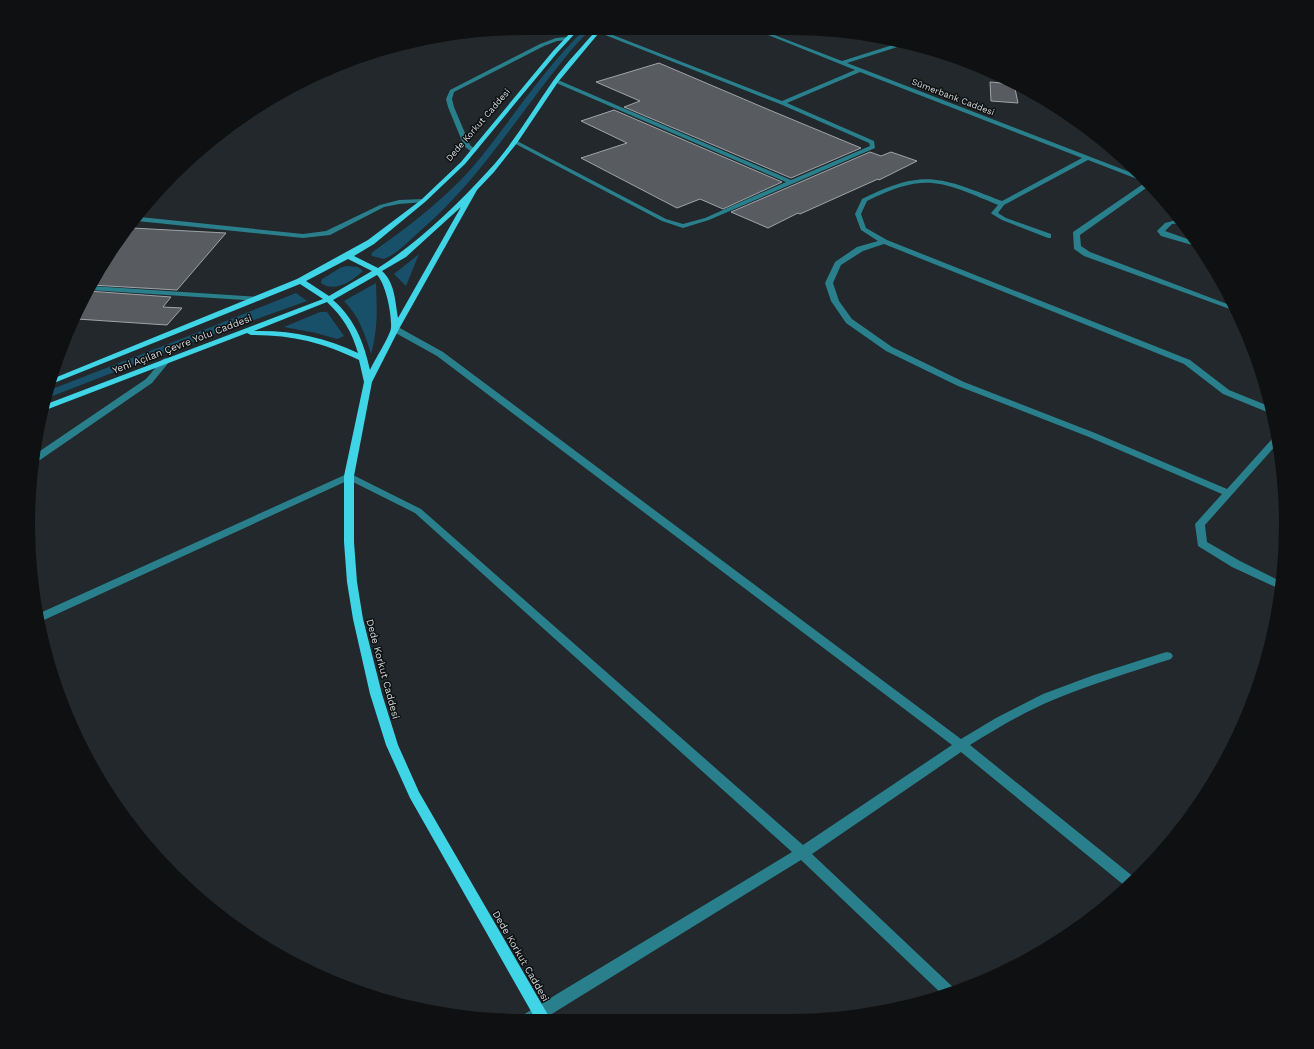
<svg xmlns="http://www.w3.org/2000/svg" width="1314" height="1049" viewBox="0 0 1314 1049" font-family="'Work Sans',sans-serif">
	<style>
		.green { fill: #18506a }
		.building { fill: #585b60; stroke: #a1a5aa }
		.lines { fill: none; stroke-linecap: round; stroke-linejoin: round }
		.minor { fill: #297f8b; fill-rule: evenodd }
		.major { fill: #40d4e7; fill-rule: evenodd }
		.labels { text-anchor: middle; dominant-baseline: central; stroke-width: 3; stroke-linejoin: round; paint-order: stroke }
		.far-street-label { font-size: 9px; fill: #d5d9db; stroke: #0e1011 }
		.street-label { font-size: 10px; fill: #d5d9db; stroke: #0e1011 }
	</style>
	<rect width="100%" height="100%" fill="#22282b"/>
	<path class="green" d="M586,28H592C572,47 556,69 539,91C502,140 467,191 420,231C409,241 397,254 384,259L372,256L371,254L374,251C408,227 443,200 471,169C510,123 542,70 586,28Z
		M419,254L406,286L394,274Z
		M346,266L358,267L363,271C352,281 335,293 321,283L322,279L340,268Z
		M376,283C377,311 378,328 371,354C365,334 359,316 344,301Z
		M296,293L307,301L181,346L45,399L47,391L186,337Z
		M320,312H327L344,336L337,339L316,333L284,327Z"/>
	<path class="building" d="M659,63L767,109L861,148L791,178L624,107L640,101L596,82Z
		M990,82L1014,84L1018,103L991,101Z
		M614,110L782,182L723,209L700,199L677,208L581,158L627,143L581,121Z
		M870,152L881,156L891,152L917,161L879,180L878,179L800,214L798,213L768,228L731,212Z
		M132,228L226,233L177,290L91,285L95,276Z
		M88,291L171,297L163,307L182,308L167,325L77,319Z"/>
	<g class="lines">
		<path class="minor" d="M753,29H759L842,61L902,42L907,44L847,63L1140,176L1145,182L1088,160L1004,205L998,213L1006,218L1051,234V238H1048L1002,220L992,214L991,213L998,205C940,181 926,172 867,201L861,214L866,228L887,240L1190,360L1229,390L1271,407L1272,414L1223,394L1184,364L884,244L863,251L841,265L833,283L839,301L852,319L892,347L964,382L1095,433L1227,489L1273,438L1276,437L1277,444L1205,525L1207,542L1240,561L1282,582V590L1232,567L1198,546L1195,524L1222,494L1089,437L958,386L886,351L846,323L831,301L825,283L835,262L857,247L878,241L861,230L855,214L862,199C924,168 940,177 1002,201L1082,158L860,72L787,103L874,141L875,148L709,220L683,228L662,221L512,142L517,141L666,219L683,224L705,218L786,182L554,82V80H558L791,180L870,146L869,143L780,104L595,31L600,30L782,101L855,70Z
			M567,37L570,39L569,40L557,41L544,46L454,92L452,99L454,107L470,145L477,151L472,152L464,146L448,107L446,99L450,90L540,44L556,38Z
			M1146,182L1149,186L1080,235L1081,246L1090,252L1235,307L1238,312L1084,256L1074,249L1073,232Z
			M423,199L425,200V202L399,204L384,207L330,235L303,238L137,221L140,217L303,234L326,231L380,205L399,200Z
			M1180,219L1184,223L1172,224L1165,231L1196,242L1199,247L1161,236L1157,231L1165,223Z
			M91,286L258,297L262,299L258,301L89,290Z
			M392,327H398L443,352L961,739L996,718L1043,694L1094,675L1163,653L1167,652L1171,653L1173,656L1171,659C1131,672 1091,684 1053,700C1024,712 996,729 970,745L1135,878L1125,886L961,752L812,854L956,990L943,995L801,860L542,1020H521L523,1015L557,994L792,852L415,513L349,480L44,620L41,621L40,613L349,473L421,509L803,845L952,745L437,356L392,331Z
			M166,358L170,361L152,383L40,460L36,461L37,453L146,379L163,359Z"/>
		<path class="major" d="M575,28H580L557,53L465,164L425,202L374,244L354,256L378,268C419,242 456,206 489,170C514,143 532,111 553,81C566,63 583,46 598,28H603L558,82L517,143L494,172L477,190L399,329L372,382L354,476V542L357,582L363,619L382,694L398,745L419,792L551,1020H536L410,798L386,745L370,694L353,619L347,582L344,542V476L364,382L359,360C322,342 292,335 251,335L247,333L43,411L44,405L323,299L300,284L49,385L52,379L297,279L368,240L421,200L461,162L553,51ZM461,207L398,318C395,301 395,283 382,271L406,257ZM348,259L372,271L329,296L306,281ZM377,275C386,284 392,315 391,328C390,336 374,361 370,370C364,343 355,319 333,300ZM327,302C343,317 352,332 358,353C324,337 291,330 254,331Z"/>
	</g>
	<g class="labels">
		<g class="far-street-label">
			<text transform="translate(953 97) rotate(21)">Sümerbank Caddesi</text>
			<text transform="translate(478 125) rotate(-49)">Dede Korkut Caddesi</text>
		</g>
		<g class="street-label">
			<text transform="translate(182 344) rotate(-21)">Yeni Açılan Çevre Yolu Caddesi</text>
			<text transform="translate(383 669) rotate(75)">Dede Korkut Caddesi</text>
			<text transform="translate(521 956) rotate(60)">Dede Korkut Caddesi</text>
		</g>
	</g>
	<path d="M0 0H1314V1049H0ZM524 35H790A489 489 0 0 1 1279 524V525A489 489 0 0 1 790 1014H524A489 489 0 0 1 35 525V524A489 489 0 0 1 524 35Z" fill="#0e1011" fill-rule="evenodd"/>
</svg>
